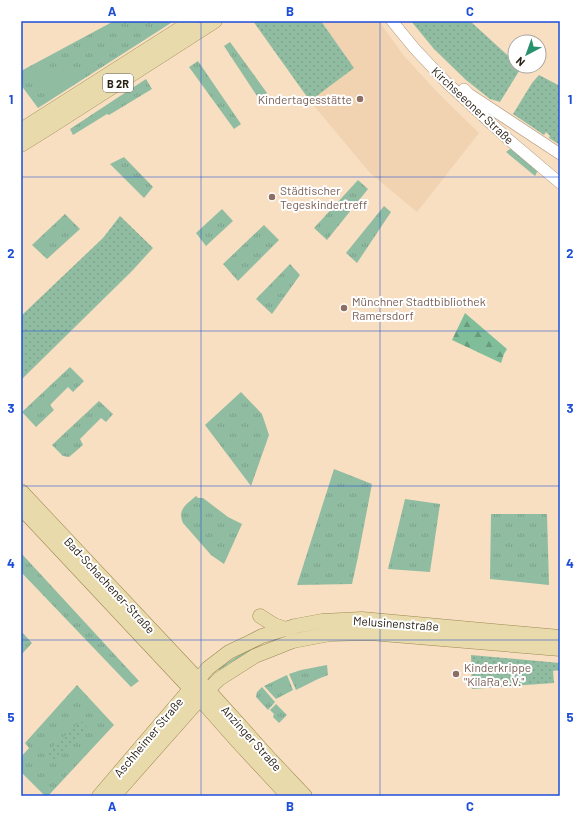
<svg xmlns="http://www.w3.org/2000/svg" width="581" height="817" viewBox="0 0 581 817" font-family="Barlow,sans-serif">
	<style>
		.built { fill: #f2d3b1 }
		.grass { fill: url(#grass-tufts) }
		.forest { fill: url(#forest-firs) }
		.park { fill: url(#park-dots) }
		.pitch { fill: #90bca1 }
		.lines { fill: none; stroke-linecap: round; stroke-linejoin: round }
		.minor-casing { stroke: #ac9479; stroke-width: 12 }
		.major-casing { stroke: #9b8951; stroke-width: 15 }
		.minor { stroke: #fff; stroke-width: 11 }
		.major { stroke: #e8daaa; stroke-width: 14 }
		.grid { fill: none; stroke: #1d4ed8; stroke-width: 1; stroke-opacity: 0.55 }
		.education-dot { fill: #8d6e63; stroke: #fff; stroke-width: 1.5 }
		.labels { text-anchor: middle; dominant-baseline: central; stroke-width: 4; stroke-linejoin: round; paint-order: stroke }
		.shield { fill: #fff; stroke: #69635b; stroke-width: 1 }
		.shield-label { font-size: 11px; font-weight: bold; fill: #292015 }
		.education-label { font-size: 12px; fill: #785e54; stroke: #fff; text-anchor: start }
		.street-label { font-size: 12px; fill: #292015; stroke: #fff }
		.neatline { fill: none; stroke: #1d4ed8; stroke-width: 1.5 }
		.grid-label { font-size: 13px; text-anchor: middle; font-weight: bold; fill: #1d4ed8 }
	</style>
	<defs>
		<pattern id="grass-tufts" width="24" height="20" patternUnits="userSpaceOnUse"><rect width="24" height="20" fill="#90bca1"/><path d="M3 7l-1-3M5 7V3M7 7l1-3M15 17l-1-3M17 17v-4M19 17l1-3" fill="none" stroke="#7ca18a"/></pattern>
		<pattern id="forest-firs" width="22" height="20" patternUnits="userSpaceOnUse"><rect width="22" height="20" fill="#7fbe99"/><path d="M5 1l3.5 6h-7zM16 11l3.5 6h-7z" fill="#689a7c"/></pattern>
		<pattern id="park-dots" width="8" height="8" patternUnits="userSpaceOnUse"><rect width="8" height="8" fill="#90bca1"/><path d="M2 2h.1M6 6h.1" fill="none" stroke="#7ca18a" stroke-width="1.8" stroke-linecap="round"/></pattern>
	</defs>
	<rect width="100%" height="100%" fill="#f8dfc2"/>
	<path class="built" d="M321,21H379L404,56L441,96L479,133L417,212L370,173L310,101L354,68Z"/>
	<path class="grass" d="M114,21H174L38,108L21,85V71Z
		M230,42L267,93L259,99L224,46Z
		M198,61L241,124L234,129L189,67Z
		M146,79L152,89L109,115L107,114L73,135L70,129Z
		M511,148L538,170L535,176L506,152Z
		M124,157L153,187L144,198L110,164Z
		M358,180L368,189L327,240L314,228Z
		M384,206L391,212L357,263L346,253Z
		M222,209L233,221L206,246L196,233Z
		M65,214L80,229L47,259L32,245Z
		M264,225L279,240L238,281L223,264Z
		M290,264L300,275L272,314L256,299Z
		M70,367L84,381L73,392L68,387L50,405L54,410L36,427L22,412Z
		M241,392L262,414L269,435L251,486L205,425Z
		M99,401L113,414L106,422L101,418L80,439L83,445L69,457L63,456L52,445Z
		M334,469L372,484L358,557L352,584L297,585Z
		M196,496L198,498H203L228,517L242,524L224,564L211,555L183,523C177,509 187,504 196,496Z
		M405,499L440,504L430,572L388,569Z
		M491,514H547L549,585L490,579Z
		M21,553L139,681L131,687L21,572Z
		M21,631L32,643L21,655Z
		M257,646V648L228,664L222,673L218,669L239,655Z
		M327,665L328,675L318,679L296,690L289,674L301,670Z
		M287,675L293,690L276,699L264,686Z
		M77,685L114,725L48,796H45L21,772V757L29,748L25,743Z
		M262,687L275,702L268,710L256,697L257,692Z
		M276,704L287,715L279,723L273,717L274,714L270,710Z"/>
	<path class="forest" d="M465,313L507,349L504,354L501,363L452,340Z"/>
	<path class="park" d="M253,21H321L354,68L310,101Z
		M411,21H470L515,62V66H519L521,68L500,102L490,99L466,80L434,49Z
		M539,75L560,86V145L549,138L550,136L546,132L544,135L513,114L532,83Z
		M120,216L153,248L132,271L21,380V316L103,238Z
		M471,655L560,663V670L553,671L554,683L472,689Z
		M81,721L87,727L54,759L47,752Z"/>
	<path class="pitch" d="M63,63L71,80L44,92L36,75Z"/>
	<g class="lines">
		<defs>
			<path id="minor" d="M392,21L415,49L446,82L508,139L560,183
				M464,89L469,94L560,154"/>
			<path id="major" d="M21,130L192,21
				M21,145L50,127L215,21
				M21,491L208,690L271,760L305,796
				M21,508L200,699L238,742L288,796
				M260,616L274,625L286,629
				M99,796L208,668L229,652L250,642L262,636L295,626L322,621L362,619L560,637
				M114,796L190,710L208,690L219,679L255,656L293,641L330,634L370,633L560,649"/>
		</defs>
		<use href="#minor" class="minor-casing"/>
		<use href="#major" class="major-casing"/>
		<use href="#minor" class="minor"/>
		<use href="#major" class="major"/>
	</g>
	<path class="grid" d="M201,21V796M380,21V796M21,177H560M21,331H560M21,486H560M21,640H560"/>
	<g class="education-dot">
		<circle cx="360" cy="99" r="4"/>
		<circle cx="272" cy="197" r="4"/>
		<circle cx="344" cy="308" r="4"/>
		<circle cx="456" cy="674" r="4"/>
	</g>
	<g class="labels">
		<rect class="shield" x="103" y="74" width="30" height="18" rx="3"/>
		<g class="shield-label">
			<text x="118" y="83">B 2R</text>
		</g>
		<g class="education-label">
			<text x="352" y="99" text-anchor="end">Kindertagesstätte</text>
			<text x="280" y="190">Städtischer<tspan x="280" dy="14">Tegeskindertreff</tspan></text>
			<text x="352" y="301">Münchner Stadtbibliothek<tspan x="352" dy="14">Ramersdorf</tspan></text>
			<text x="464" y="667">Kinderkrippe<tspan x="464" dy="14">"KilaRa e.V."</tspan></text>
		</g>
		<g class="street-label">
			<text transform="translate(473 105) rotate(43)">Kirchseeoner Straße</text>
			<text transform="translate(110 585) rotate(47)">Bad-Schachener-Straße</text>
			<text transform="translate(396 623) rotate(4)">Melusinenstraße</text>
			<text transform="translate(148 737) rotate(-50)">Aschheimer Straße</text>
			<text transform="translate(252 738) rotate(48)">Anzinger Straße</text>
		</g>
	</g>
	<rect width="581" height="817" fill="none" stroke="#ffffff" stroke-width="44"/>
	<g transform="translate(527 54) rotate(221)"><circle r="19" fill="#ffffff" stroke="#a9a6a1"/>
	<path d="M0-3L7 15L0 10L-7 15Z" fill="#28916e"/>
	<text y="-6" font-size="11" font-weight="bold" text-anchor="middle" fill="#292015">N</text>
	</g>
	<rect x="22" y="22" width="537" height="773" class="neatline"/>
	<g class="grid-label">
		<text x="112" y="16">A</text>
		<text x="290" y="16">B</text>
		<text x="470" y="16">C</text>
		<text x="11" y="104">1</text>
		<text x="570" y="104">1</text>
		<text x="11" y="258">2</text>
		<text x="570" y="258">2</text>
		<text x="11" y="413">3</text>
		<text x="570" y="413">3</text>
		<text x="11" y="568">4</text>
		<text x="570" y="568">4</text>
		<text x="11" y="722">5</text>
		<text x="570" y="722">5</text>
		<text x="112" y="811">A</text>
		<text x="290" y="811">B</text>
		<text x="470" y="811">C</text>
	</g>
</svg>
